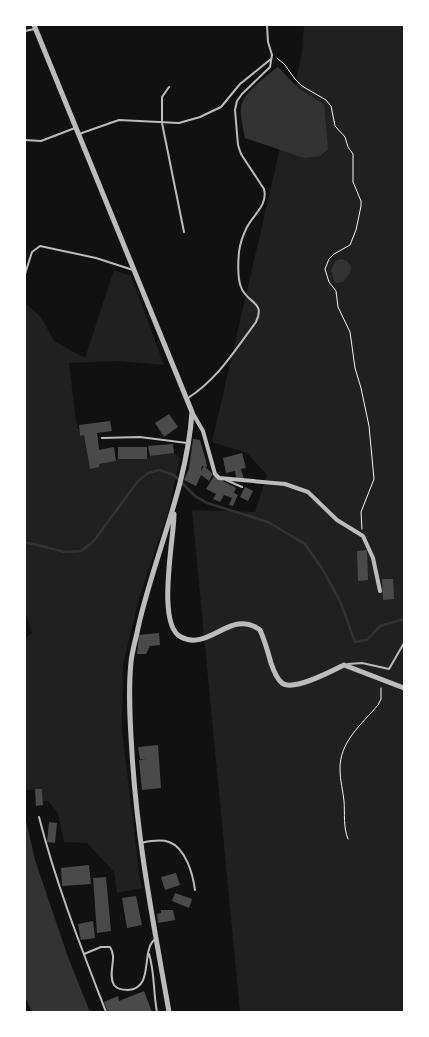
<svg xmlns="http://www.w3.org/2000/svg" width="429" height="1037" viewBox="0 0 429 1037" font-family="Manrope,sans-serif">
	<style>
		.green { fill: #202020 }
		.water { fill: #333 }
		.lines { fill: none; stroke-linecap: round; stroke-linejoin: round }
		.stream { stroke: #333; stroke-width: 2.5 }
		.building { fill: #4a4a4a }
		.path { stroke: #f5f5f5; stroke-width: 1 }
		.service { stroke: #bcbcbc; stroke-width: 2 }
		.minor { stroke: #bcbcbc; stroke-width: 4 }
		.tertiary { stroke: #bcbcbc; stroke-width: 5 }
	</style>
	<rect width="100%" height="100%" fill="#111"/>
	<path class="green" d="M304,25H404V1012H240L192,510L255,512L267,475L247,453L212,442L302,53Z
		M114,270L131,276L164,365L118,361L69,363L76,421L80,435H84L90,469L99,467V464L116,461L118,459H147L150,456L174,453L180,458L167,516L139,598L123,665L122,730L139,873L142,888L117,893L114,872L87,843L64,842L58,813L49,802L43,801L42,789L25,790V638L32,633L25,612V303L41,317L54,341L85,358Z"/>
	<path class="water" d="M278,67L299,89L324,104L328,149L320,156L304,158L245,138C243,128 240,117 241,107C242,94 268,74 278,67Z
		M341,259L347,261L351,266L350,273L343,282L335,283L331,271L335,261Z
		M25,816L35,860L68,957L90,1012H32L25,997Z"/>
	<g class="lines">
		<path class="stream" d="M25,542L65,552L81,551L93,542L138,481L148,473L159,470L174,475L195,496L207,503L268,522L305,544L323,570L341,603L355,642L367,640L380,626L404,619"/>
	</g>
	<path class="building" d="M169,414L178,427L164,437L155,423Z
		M110,421L112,431L97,433L99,450L114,447L116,461L99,464V467L90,469L84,435L80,436L79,425Z
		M193,439L200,440L206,461L207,467L202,466L201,471L204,466L213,474L209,481L201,475L196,486L184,480L189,469Z
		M173,444L174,453L150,456L148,446Z
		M118,447H147V459H118Z
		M242,453L246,468L241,469L244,479L236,478L235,471L226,473L223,458Z
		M214,476L236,488L234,493L238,495L233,506L229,505L232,498L224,495L220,502L213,499L216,494L206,489Z
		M245,487L253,491L248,501L240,497Z
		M367,550L368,580L358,581L357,551Z
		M382,579H393L394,599L383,600Z
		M159,633L160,645L150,646L146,654H137L139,635Z
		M158,745L161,788L142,790L139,760L146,759H140L138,747Z
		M35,789H42L43,805L36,806Z
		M49,822L57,823L55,843L47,842Z
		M89,865L91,884L62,886L61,868Z
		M176,873L180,885L165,890L161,877Z
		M106,877L111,931L97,933L93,878Z
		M175,893L192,899L189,908L172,901Z
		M136,896L142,925L127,928L122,898Z
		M161,910H173L175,920L158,923L157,914L161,913Z
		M93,921L95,938L81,940L78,924Z
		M144,991L152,1012H108L104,1002L118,996L119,1001Z"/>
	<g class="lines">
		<path class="path" d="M277,58L285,65L295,79L302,86L326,100L331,106L335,126L345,137L348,147L353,154V182L361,201V206L356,230L350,245L334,254L329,259L325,269L329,282L336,291L338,307L350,332L355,368L361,388L369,426L374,479L361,512L362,529
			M348,839C343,827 345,814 344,801C343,791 340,780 340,770C339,742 362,724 378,705L381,699V688"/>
		<path class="service" d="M267,25L268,42L272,55
			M25,31L35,29
			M169,87L162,97V123L184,232
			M79,134L119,120L179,123L200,117L221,107L240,84L271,59
			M25,140L41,141L75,128
			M25,274L32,252L40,246L96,258L133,270
			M188,398C218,379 235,350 256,322C266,301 247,304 241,287C237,277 238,263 239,252C240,243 243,235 247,227C254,214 268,205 264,189L241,154L238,145L235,110L237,101L242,94L270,67L272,55
			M102,438L140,437L187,443
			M226,480L242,487
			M348,664L362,663L389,669L404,643
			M39,817C56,884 81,947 106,1012
			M141,843C150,841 161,839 169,842C186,848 193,875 195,890
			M84,954L101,947H110C118,958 107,973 114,985C117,989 123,990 128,990C154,989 141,952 154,940
			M149,954C155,973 153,992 157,1012"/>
		<path class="minor" d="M192,412L203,431L215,474L219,478L285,484L308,492L337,520L363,536L373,558L380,591"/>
		<path class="tertiary" d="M34,25L192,412C187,487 154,556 138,628C136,639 132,651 131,662C128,691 130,723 132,753C137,840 154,926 169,1012
			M174,514C174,539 156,625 181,637C209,652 231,608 260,630C265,641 268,652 271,663C273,669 277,679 282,683C293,692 332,671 344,665L404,688"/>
	</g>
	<rect width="429" height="1037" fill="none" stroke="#ffffff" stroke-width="52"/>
</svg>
